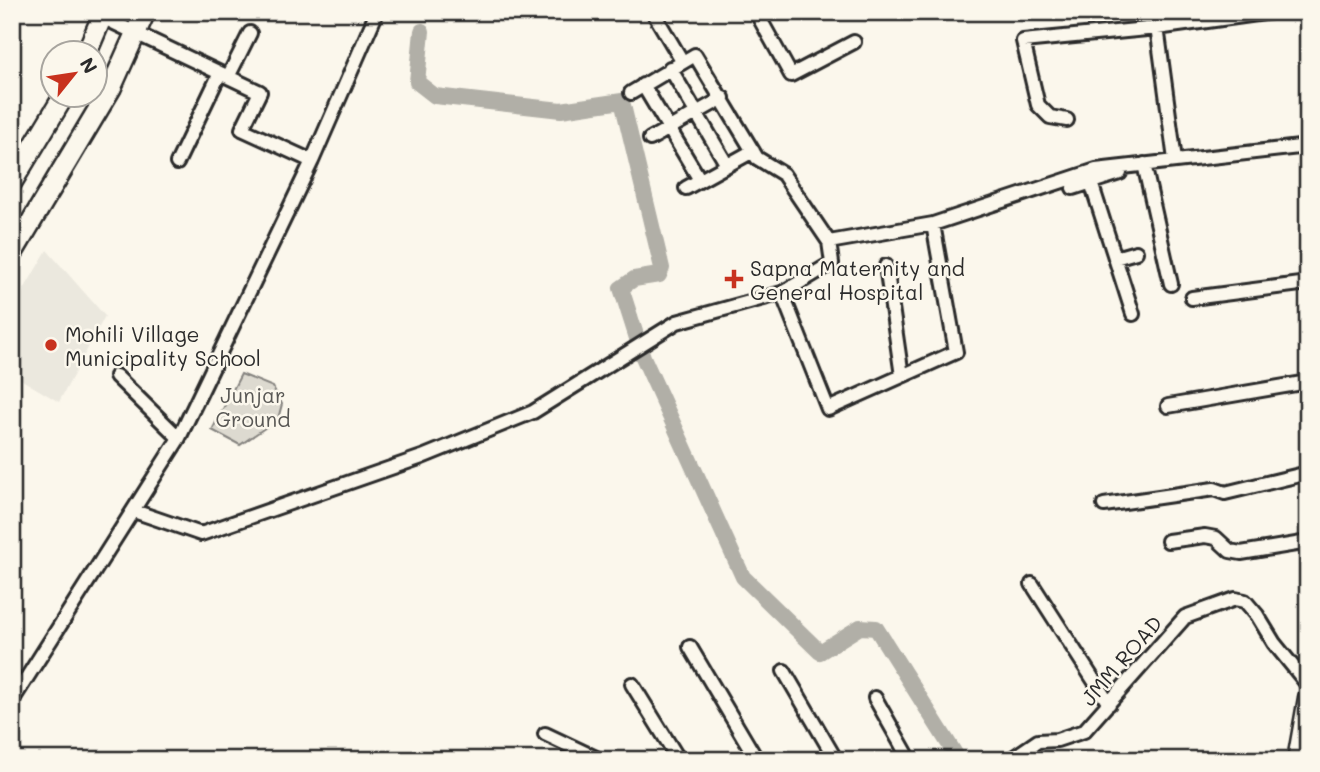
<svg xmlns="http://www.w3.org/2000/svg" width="1320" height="772" viewBox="0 0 1320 772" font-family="Mali,sans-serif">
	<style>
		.built { fill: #ebe8de }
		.green { fill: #dddad0; stroke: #84827e; stroke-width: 2 }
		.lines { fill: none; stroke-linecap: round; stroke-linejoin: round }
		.canal { stroke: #b1afa7; stroke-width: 16 }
		.minor-casing { stroke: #2b2b2b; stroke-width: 18 }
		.secondary-casing { stroke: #2b2b2b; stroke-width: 23 }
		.primary-casing { stroke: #2b2b2b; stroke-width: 24 }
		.minor { stroke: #fbf7ec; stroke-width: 12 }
		.secondary { stroke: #fbf7ec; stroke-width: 18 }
		.primary { stroke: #fbf7ec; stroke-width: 19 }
		.poi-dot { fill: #c8321e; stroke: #fbf7ec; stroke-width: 2.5 }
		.labels { text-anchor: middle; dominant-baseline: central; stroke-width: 5; stroke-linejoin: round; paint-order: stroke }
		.poi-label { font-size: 21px; fill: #2b2b2b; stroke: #fbf7ec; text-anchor: start }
		.park-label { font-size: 21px; fill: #585754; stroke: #fbf7ec }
		.street-label { font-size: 21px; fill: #2b2b2b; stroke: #fbf7ec }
	</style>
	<rect width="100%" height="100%" fill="#fbf7ec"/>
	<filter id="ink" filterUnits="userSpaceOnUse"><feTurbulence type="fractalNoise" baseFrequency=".0143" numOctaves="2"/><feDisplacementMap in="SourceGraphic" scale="14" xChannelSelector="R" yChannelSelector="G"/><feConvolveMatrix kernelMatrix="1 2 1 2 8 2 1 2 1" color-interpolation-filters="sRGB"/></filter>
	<g filter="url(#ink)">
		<path class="built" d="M47,250L105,316L59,402L12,374V310Z"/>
		<path class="green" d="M241,374L273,387L282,404L278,419L240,445L212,430Z"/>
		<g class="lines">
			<path class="canal" d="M422,31L417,82L435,96L561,110L622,101L662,268L659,275L634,279L621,288L643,357L743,577L820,652L860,627L876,628L959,760"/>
			<defs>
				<path id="minor" d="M653,12L682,61
					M756,12L791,75L854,42
					M1155,12L1175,160
					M102,17L260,92L242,129L312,161
					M670,68L727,165
					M228,77L250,33
					M643,85L700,180
					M631,93L695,55L757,158L783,174L829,242
					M1067,120L1050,117L1038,105L1023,41L1157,28L1272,12
					M650,139L723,98
					M177,163L220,73
					M1144,164L1171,284
					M1088,173L1133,314
					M686,188L753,151
					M1073,188L1120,173
					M1115,258L1136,252
					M886,266L902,376
					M782,293L828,409L956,352L933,224
					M1192,298L1308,283
					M116,376L179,438
					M1168,406L1308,382
					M1104,505L1214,489L1225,493L1308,473
					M134,511L201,534L422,457L533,412L677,322L782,293L832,263L829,242L933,224L1096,170L1308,146
					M1168,541L1205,536L1216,538L1230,551L1241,553L1308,542
					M1032,584L1109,704
					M690,647L757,760
					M784,671L836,760
					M632,684L679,760
					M875,698L910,760
					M12,701L179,438L312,161L377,12
					M545,734L600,760
					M1010,760L1038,741L1057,740L1084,731L1185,617L1235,599L1245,601L1257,615L1274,643L1308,685"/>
				<path id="secondary" d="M1297,760L1308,698"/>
				<path id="primary" d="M87,52L104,12
					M12,182L65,94
					M12,254L111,88L145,12"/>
			</defs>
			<use href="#minor" class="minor-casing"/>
			<use href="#secondary" class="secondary-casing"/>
			<use href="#primary" class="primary-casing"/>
			<use href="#minor" class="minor"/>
			<use href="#secondary" class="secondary"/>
			<use href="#primary" class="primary"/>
		</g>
	</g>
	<g class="poi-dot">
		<path d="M730.5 268.5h7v7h7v7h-7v7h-7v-7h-7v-7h7z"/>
		<circle cx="51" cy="345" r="7"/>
	</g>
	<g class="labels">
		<g class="poi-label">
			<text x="750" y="267">Sapna Maternity and<tspan x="750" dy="24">General Hospital</tspan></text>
			<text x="65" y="333">Mohili Village<tspan x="65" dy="24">Municipality School</tspan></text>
		</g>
		<g class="park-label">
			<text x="253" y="394">Junjar<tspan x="253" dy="24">Ground</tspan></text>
		</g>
		<g class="street-label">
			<text transform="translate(1121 660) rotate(-49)">JMM ROAD</text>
		</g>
	</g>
	<rect width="1320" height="772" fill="none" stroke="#fbf7ec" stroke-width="42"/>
	<rect x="21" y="21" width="1278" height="730" fill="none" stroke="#2b2b2b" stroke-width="2.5" filter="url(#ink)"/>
	<g transform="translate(74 74) rotate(60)"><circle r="33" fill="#fbf7ec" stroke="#a8a59f" stroke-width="2"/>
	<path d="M0-5L12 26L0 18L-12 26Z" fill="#c8321e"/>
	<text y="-10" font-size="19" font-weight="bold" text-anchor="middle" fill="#2b2b2b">N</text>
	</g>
</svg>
